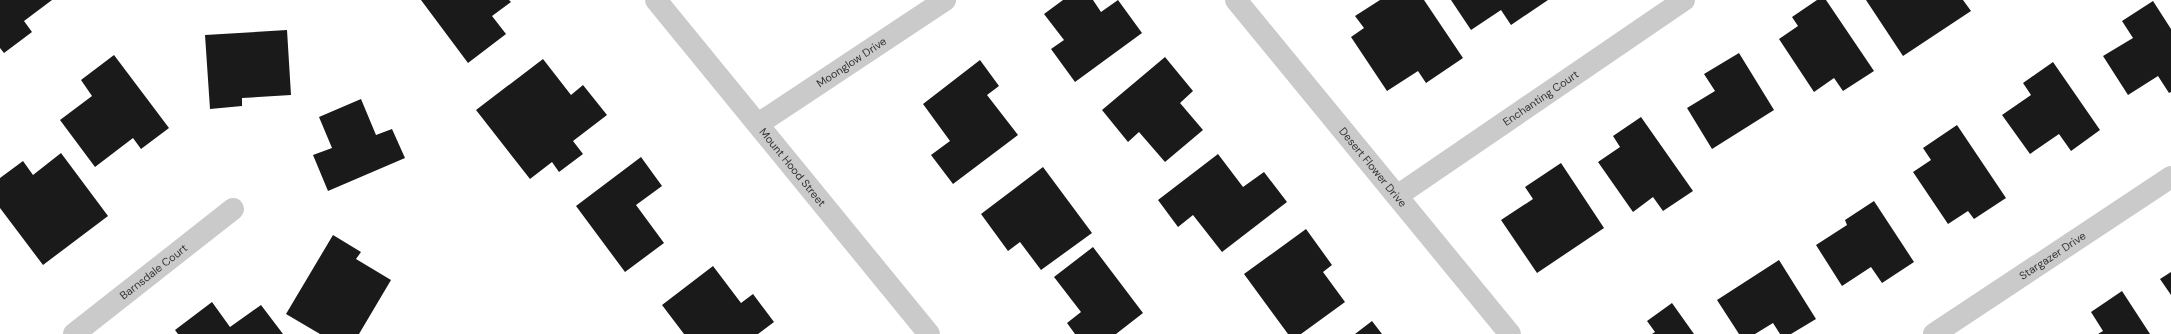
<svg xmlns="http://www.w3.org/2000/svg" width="2171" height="334" viewBox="0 0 2171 334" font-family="'DM Sans',sans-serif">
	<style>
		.building { fill: #1a1a1a }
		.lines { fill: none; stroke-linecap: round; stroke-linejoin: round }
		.minor { stroke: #cacaca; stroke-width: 22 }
		.labels { text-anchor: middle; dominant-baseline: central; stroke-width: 4; stroke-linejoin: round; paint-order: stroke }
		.street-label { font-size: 11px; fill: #333; stroke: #fff }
	</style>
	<rect width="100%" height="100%" fill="#fff"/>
	<path class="building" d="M0,0H52L24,21L32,32L4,53L0,48Z
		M421,0H509L511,2L492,16L506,34L468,63Z
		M1063,0H1093L1101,12L1118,0L1142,33L1075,82L1051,49L1064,40L1044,14Z
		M1380,0H1424L1463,58L1426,83L1418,71L1387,91L1351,37L1364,28L1355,16Z
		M1451,0H1548L1511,25L1501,10L1471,30Z
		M1817,0H1826L1874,71L1843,91L1834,78L1814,92L1779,39L1798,26L1792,17Z
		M1866,0H1963L1971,11L1903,56Z
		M2153,1L2171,29V92L2169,93L2158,76L2128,95L2103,56L2133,38L2122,21Z
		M287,30L291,95L242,98V106L210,109L205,35Z
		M1739,53L1774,110L1712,149L1687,108L1715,91L1704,74Z
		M114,55L169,128L141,149L133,138L95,167L60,120L92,96L81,80Z
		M1165,57L1193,91L1180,103L1203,130L1165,162L1139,132L1128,142L1102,110Z
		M543,59L571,95L583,85L607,115L573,141L583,154L559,172L552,162L530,179L476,110Z
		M980,60L999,86L987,95L1018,135L953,184L931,155L950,141L923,104Z
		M2053,62L2100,130L2071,151L2059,134L2030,154L2002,115L2031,95L2023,83Z
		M361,99L376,135L392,129L405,158L328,191L313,155L332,148L319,117Z
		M1641,117L1693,191L1663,211L1653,197L1633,212L1598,162L1620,147L1613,136Z
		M1957,125L2006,198L1974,219L1968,211L1948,224L1913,172L1931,160L1923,148Z
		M61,153L108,216L43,265L0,208V178L23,161L33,175Z
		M1218,154L1243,187L1264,172L1287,202L1222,252L1193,215L1178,227L1158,200Z
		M641,157L662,186L636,205L664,243L625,272L576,206Z
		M1561,163L1604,228L1537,273L1501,220L1533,199L1525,187Z
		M1043,167L1092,233L1041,270L1020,242L1008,251L981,214Z
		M1874,201L1914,262L1882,283L1871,267L1842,286L1816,245L1847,225L1845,220Z
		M1306,229L1332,265L1323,272L1345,302L1301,334H1288L1244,274Z
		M333,235L361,252L356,259L391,280L359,334H320L286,314Z
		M1093,247L1143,313L1116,334H1075L1067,323L1081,312L1054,277Z
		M1779,260L1816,319L1791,334H1780L1773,323L1755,334H1739L1717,300Z
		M713,266L741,303L753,294L774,322L758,334H684L662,305Z
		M2171,272V295L2160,279Z
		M2122,291L2150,334H2098L2103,331L2091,312Z
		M212,302L230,327L261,305L283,334H178L175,330Z
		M1672,303L1694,334H1652L1655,332L1647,321Z
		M1372,321L1382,334H1355Z"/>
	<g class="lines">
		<g class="minor">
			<path id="s1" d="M656,0L929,334"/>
			<path id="s2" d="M1236,0L1510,334"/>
			<path id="s3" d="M758,124L945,0"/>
			<path id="s4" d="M1397,196L1684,0"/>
			<path id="s5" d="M74,334L233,209"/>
			<path id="s6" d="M1934,334L2171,177"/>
		</g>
	</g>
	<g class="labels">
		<g class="street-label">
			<text stroke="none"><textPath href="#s3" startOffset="112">Moonglow Drive</textPath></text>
			<text stroke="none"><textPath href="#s4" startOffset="174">Enchanting Court</textPath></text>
			<text stroke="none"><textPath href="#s1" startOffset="216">Mount Hood Street</textPath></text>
			<text stroke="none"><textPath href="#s2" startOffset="216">Desert Flower Drive</textPath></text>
			<text stroke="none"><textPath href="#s6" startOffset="142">Stargazer Drive</textPath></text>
			<text stroke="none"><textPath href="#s5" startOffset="101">Barnsdale Court</textPath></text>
		</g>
	</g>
</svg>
